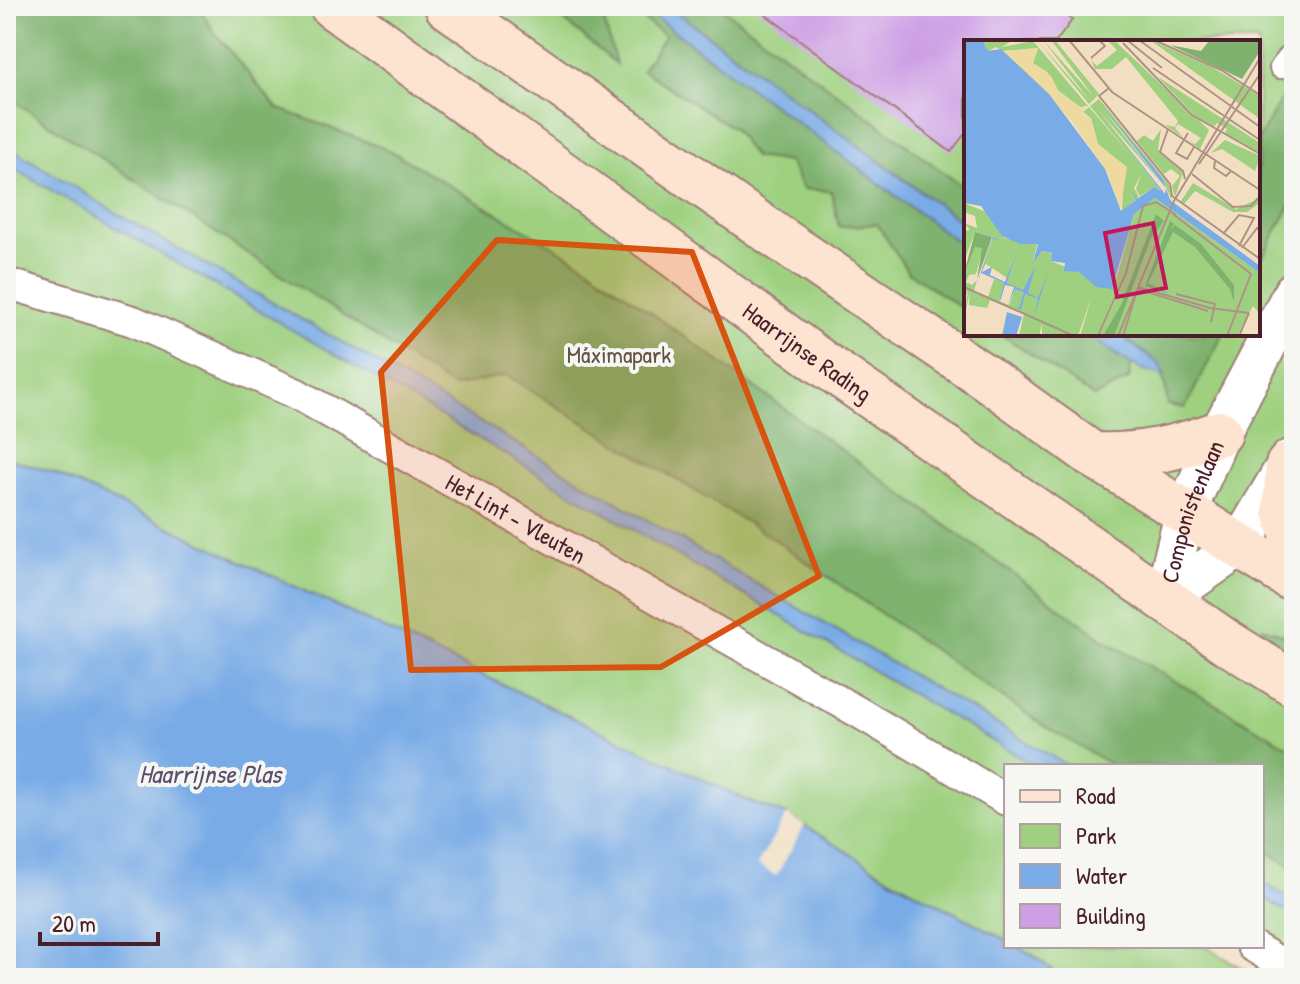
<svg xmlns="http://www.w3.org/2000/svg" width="1300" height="984" viewBox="0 0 1300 984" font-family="'Patrick Hand',sans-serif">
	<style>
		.green { fill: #9ed07f; stroke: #747855; stroke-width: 2; fill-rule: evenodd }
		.forest { fill: #7eb26e; stroke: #64684c; stroke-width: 2 }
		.water { fill: #79ace6; stroke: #626688; stroke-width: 2 }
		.pier { fill: #f2dfc2 }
		.building { fill: #ce9fe5 }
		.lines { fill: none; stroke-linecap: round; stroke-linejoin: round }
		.service-casing { stroke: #9e7f76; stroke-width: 24 }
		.pedestrian-casing { stroke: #9e7f76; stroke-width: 34 }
		.minor-casing { stroke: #9e7f76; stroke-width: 44 }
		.secondary-casing { stroke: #9e7f76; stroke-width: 48 }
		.service { stroke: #fff; stroke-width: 20 }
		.pedestrian { stroke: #fff; stroke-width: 30 }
		.minor { stroke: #fff; stroke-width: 40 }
		.secondary { stroke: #fde4d1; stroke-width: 44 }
		.marked { fill: #d8530f; fill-opacity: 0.2; stroke: #d8530f; stroke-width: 6; stroke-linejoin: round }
		.labels { text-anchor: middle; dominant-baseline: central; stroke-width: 8; stroke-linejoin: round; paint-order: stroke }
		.street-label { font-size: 24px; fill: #4a1f2b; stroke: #f6f6f2 }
		.park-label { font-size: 24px; fill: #635444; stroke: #f6f6f2 }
		.water-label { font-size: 26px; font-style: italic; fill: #5a506c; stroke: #f6f6f2 }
		.inset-road { fill: none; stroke: #af9286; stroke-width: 2 }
		.view { fill: #c2185b; fill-opacity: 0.15; stroke: #c2185b; stroke-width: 4 }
		.inset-edge { fill: none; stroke: #4a1f2b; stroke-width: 4 }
	</style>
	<rect width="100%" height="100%" fill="#f6f6f2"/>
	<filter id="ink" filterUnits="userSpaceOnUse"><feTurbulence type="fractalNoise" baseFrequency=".0125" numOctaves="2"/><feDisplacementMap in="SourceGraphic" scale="16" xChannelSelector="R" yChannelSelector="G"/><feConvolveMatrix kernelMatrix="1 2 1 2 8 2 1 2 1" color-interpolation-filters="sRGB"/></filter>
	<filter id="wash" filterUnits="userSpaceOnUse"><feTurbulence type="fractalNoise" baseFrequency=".006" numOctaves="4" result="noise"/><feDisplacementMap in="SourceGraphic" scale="32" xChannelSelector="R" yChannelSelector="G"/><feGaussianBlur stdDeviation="1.8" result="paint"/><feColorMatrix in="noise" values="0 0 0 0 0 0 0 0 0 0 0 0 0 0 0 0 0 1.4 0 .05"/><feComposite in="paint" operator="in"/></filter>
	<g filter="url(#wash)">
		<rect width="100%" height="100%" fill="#f2dfc2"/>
		<path class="green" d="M6,6H1294V954L1262,934V766H1006V940L893,880L787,815L753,803L50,471L6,458ZM966,42H1258V334H966Z
			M1017,946H1205L1258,978H1062Z"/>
		<path class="forest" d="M6,6H198L215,33L277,108L389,150L585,265L1106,641L1294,750V867L1262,849V766H1114L1044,726L772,538L506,375L453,387L6,96Z
			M547,6H600L616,64Z
			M626,6H640L966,248V311L908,272L877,224L839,227L831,191L803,189L789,162L754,157L734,129L642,70L665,36Z
			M668,6H719L966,189V225Z
			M1294,76V199L1258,265V140Z
			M1001,334H1086L1131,364L1129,379L1094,397Z
			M1118,334H1223L1185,408L1168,405C1163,358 1154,361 1118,334Z
			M1263,627L1294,639V664L1267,649Z"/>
		<path class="water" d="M640,6H668L966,225V248Z
			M6,145L128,220L420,387L1068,766H1035L437,414L6,164Z
			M1086,334H1118L1158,363L1165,375C1135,372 1111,350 1086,334Z
			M6,458L50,471L753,803L787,815L893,880L1006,940V946C1028,946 1045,965 1062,978H6Z
			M1262,882L1294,901V916L1262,897Z"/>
		<path class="pier" d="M787,815L805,825L776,876L757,865Z"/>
		<g id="blocks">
			<path class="building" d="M754,6H1053L1072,20L1056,42H966V132L951,152Z"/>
		</g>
	</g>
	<g filter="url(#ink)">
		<use href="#blocks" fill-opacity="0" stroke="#9e7f76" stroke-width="2"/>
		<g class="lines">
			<defs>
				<path id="service" d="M1280,68L1294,49"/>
				<g id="pedestrian">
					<path id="s1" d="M6,283L133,321L297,394L858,712L1006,800"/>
					<path d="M1252,946L1294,971"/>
				</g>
				<g id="minor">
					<path id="s2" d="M1164,599L1185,514L1220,433L1294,292"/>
					<path d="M1164,599L1239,547L1290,460"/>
				</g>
				<g id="secondary">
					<path id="s3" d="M332,6L821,362L1225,641L1294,684"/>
					<path d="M447,6L776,236L985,377L1093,455L1294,580"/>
					<path d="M1093,455C1138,457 1177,448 1220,433"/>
					<path d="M1288,465L1285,511L1294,541"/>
				</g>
			</defs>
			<use href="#service" class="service-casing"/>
			<use href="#pedestrian" class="pedestrian-casing"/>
			<use href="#minor" class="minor-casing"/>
			<use href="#secondary" class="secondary-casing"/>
			<use href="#service" class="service"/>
			<use href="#pedestrian" class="pedestrian"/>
			<use href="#minor" class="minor"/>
			<use href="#secondary" class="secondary"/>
		</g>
	</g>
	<path class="marked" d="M497,240L692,252L819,576L661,667L411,670L381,372Z"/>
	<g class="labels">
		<g class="street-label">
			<text stroke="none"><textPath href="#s3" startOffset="588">Haarrijnse Rading</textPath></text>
			<text stroke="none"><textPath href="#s2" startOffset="92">Componistenlaan</textPath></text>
			<text stroke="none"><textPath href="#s1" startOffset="564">Het Lint - Vleuten</textPath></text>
		</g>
		<g class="park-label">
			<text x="619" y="354">Máximapark</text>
		</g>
		<g class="water-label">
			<text x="210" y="773">Haarrijnse Plas</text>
		</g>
	</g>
	<g transform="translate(964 40)">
		<rect width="296" height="296" fill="#f2dfc2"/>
		<path d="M18,0H49L38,7L69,1L124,66L116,67L91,48L83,32L69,23L74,8L40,11L31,7L24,12ZM73,0L126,61L79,0L130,57L87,0H91L135,54L125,64ZM143,0H150L245,90L236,109L223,99L231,104L237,98L214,84L211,88L219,97L201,85L211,87L214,81L162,17L148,29H131L127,20L133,26L153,10ZM186,0L246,26L296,56V79ZM194,37L296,103V113L260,94L263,89L253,83L249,88L230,75ZM135,59L205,145L208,162L199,139L139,69L202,148L135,71L197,151L190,147L176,156L172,149L177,135L170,148L175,157L158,171L160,126L134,104L127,78L119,72L125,67L167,116L126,66ZM197,89L194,109L219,132L211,157L208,146L216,136L207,129L200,134L173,101L180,95L189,101ZM261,100L296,116L291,131L258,109L247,113ZM229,143L272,169L296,158V163L283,172H269L231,151L220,164L217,161ZM191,158L296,233V274L289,266L273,296H135L159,244L133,296H116L128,256L114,296H78V284L75,296H55L60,274L26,260L23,268L5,265L6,251L0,279L4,250L0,260V234L11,206L19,208L12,234L5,235L2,242L8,245L13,240L10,251L24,257L30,239L41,243L35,261L45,265L51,249L69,257L43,243L52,210L43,238L22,224L18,231L29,197L11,192L0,221V191L6,190L0,183L13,188L11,176L0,172V163L22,172L40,198L73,204L69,222L78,211L89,214L87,221L150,247L170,174Z" fill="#9ed07f"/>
		<path d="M246,0H296V11L278,39L206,5L237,11ZM192,174L200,181L187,198L150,296H139L157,265ZM206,181L210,184L207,191L211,185L237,204L270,245V262L266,249L231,207L209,192L184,243L206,254L181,246ZM11,192L28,197L13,240L18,208L11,207L0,234Z" fill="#7eb26e"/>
		<path d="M74,8L69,23L87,36L95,52L118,68L122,65L118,75L127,78L134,104L163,127L156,172L144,134L109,82L40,11Z" fill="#eeda9e"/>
		<path d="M0,0H18L24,11L37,9L85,54L141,129L157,171L172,160L168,150L173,159L190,147L197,151L135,71L201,154L202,148L140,68L199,139L206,160L296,226V233L191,158L170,174L148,249L132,247L115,232L100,231L101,223L87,221L88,213L78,211L69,223L74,204H56L38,196L17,166L0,163ZM17,193L35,200L28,199L18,232L28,227L26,235L41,242L53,210L43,243L59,250L71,227L64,253L74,258L84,232L70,277L74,259L61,254L57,270L50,267L55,268L60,253L51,249L44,265L50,247L41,245L37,259L35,262L40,243L17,233L11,251L28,198ZM43,272L58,277L52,296H38Z" fill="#79ace6"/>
		<path class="inset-road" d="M105,0L148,52L296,150M163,0L198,28M175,0L296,87M190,0L257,30L296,55M159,3L228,75L296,114M127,18L141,6L136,1M189,28L296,100M145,48L135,56L206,144L208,156L296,219M204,89L196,112L219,131L221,139M224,93L212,113L223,119L230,107M251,121L250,128L262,136L267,131M235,124L296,34M228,134L269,167L287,166L296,156M209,174L287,234L263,296M259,194L275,175L290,178L275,206M278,208L293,188L296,191M0,247L110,296M174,247L246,268L285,273M174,249L244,271M212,254L251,264L247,282M134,296L162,233L179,166L192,162L212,175M154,296L210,161L296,18M159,296L172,254M275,296L285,273"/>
		<path class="view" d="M189,183L202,248L153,257L141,193Z"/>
		<rect width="296" height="296" class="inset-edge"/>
	</g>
	<rect width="1300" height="984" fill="none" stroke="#f6f6f2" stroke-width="32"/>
	<rect x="1004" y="764" width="260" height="184" fill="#f6f6f2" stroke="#b1a0a2" stroke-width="2"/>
	<rect x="1020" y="790" width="40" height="12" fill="#fde4d1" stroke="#b1a0a2" stroke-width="2"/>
	<text x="1076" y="804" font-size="24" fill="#4a1f2b">Road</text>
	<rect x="1020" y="824" width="40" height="24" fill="#9ed07f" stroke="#b1a0a2" stroke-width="2"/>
	<text x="1076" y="844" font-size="24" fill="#4a1f2b">Park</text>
	<rect x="1020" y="864" width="40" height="24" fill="#79ace6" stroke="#b1a0a2" stroke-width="2"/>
	<text x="1076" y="884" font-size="24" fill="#4a1f2b">Water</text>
	<rect x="1020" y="904" width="40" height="24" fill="#ce9fe5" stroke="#b1a0a2" stroke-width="2"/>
	<text x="1076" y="924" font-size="24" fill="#4a1f2b">Building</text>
	<path d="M40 932v12h118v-12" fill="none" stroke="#4a1f2b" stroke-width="4"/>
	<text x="52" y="932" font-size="24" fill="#4a1f2b" stroke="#f6f6f2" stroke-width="6" paint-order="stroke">20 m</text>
</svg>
